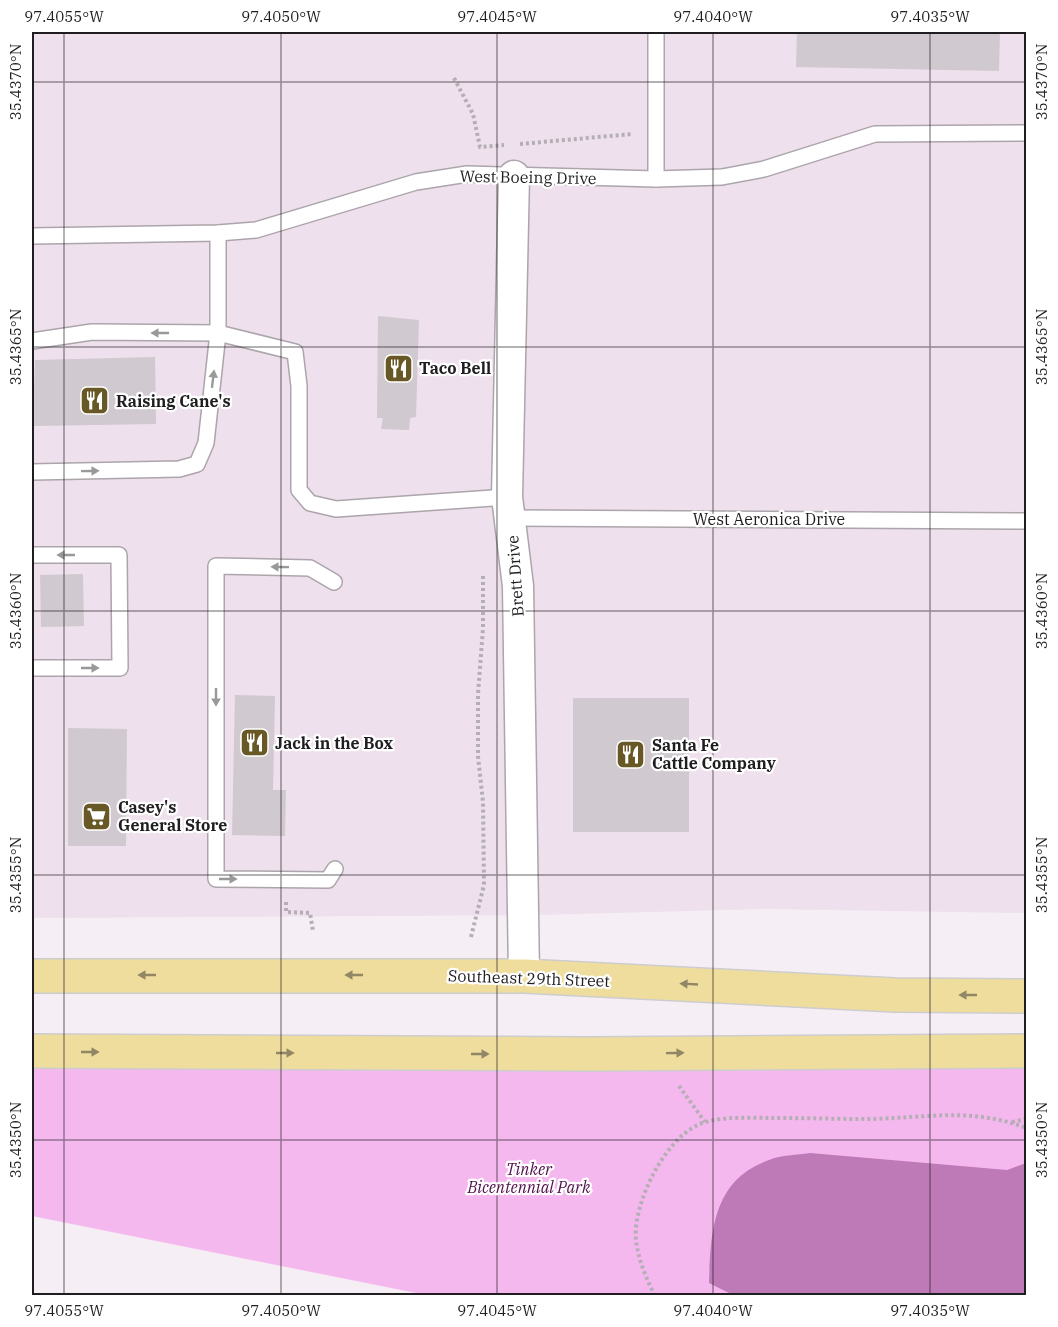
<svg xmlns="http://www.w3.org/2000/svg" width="1058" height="1327" viewBox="0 0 1058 1327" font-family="'IBM Plex Serif',serif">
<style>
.built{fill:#eee0ec}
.green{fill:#f5b8ee}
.water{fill:#be79b7}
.building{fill:#d0c9cf}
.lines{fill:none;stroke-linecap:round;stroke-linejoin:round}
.service-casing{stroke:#aca5ab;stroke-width:18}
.minor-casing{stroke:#aca5ab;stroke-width:33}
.primary-casing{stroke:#cecdce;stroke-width:36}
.path{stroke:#b5afb5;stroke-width:4;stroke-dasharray:3 3;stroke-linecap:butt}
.service{stroke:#fff;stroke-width:15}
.minor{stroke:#fff;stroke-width:30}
.primary{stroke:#efdd9e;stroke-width:33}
.oneway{fill:#9a999a}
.oneway2{fill:#918765}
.ticks{fill:none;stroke:#1f1d1f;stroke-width:1.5;stroke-opacity:0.45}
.labels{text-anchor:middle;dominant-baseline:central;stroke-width:4.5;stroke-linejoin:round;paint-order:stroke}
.street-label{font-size:16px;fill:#1f1d1f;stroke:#fff}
.poi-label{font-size:16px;font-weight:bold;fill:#1f1d1f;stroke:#fff;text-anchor:start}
.park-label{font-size:16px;font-style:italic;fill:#50114c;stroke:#fff}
.neatline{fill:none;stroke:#1f1d1f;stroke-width:2}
.ticks-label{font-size:15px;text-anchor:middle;fill:#1f1d1f}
</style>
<rect width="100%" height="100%" fill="#f6eef5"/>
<path class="built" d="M32,32h994v881l-262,-4 -226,6 -506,3z"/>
<path class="green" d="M32,1060l994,2v233h-600l-394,-79z"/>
<path class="water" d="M810,1153l197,17 19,-7v132l-291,1 -26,-13c2,-51 3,-103 60,-123 12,-5 28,-5 41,-7z"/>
<g class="building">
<path d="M797,32h203l-1,39 -203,-4z"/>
<path d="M378,316l41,4 -3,97 -6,1 -1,12 -28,-1 2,-11h-6z"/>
<path d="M155,357l1,67 -123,2 2,-66z"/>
<path d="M83,574l1,52 -43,1 -1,-52z"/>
<path d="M235,695l40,1 -2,94h13l-1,46 -53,-1z"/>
<rect x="573" y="698" width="116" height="134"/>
<path d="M68,728l59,1 -1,117h-58z"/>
</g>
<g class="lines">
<defs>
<g id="service">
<path d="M656,32v147"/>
<path d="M32,236l186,-3 38,-3 160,-48 51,-8 189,5 66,-2 42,-8 111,-35 151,-1"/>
<path d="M32,341l60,-9 126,1 77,19 4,34v104l11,13 26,6 171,-12"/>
<path d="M32,472l147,-3 18,-5 9,-21 12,-110v-100"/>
<path d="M511,518l515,3"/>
<path d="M32,555h87l1,113h-88"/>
<path d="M334,582l-24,-14 -94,-2v313l112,1 7,-11"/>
</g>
<path id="minor" d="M514,176l-7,321 11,89 6,390"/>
<g id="primary">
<path d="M32,976h492l371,19 131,1"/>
<path d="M32,1051l555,3 439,-3"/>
</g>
</defs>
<use href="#service" class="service-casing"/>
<use href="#minor" class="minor-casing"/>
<use href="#primary" class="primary-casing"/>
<g class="path">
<path d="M454,78l19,36 7,33 24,-2"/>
<path d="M520,144l112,-10"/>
<path d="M286,902v10l24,1 3,18"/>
<path d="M471,937l13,-52 -1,-83 -5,-46v-62l5,-66v-55"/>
<path d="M679,1086l26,36"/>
<path d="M1012,1122l14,-3"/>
<path d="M655,1296c-9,-18 -17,-37 -19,-56 -4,-37 32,-109 70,-118 21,-6 46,-4 68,-4 32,0 64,1 95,1 56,-1 103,-12 157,9"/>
</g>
<use href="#service" class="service"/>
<use href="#minor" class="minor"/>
<use href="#primary" class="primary"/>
</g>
<defs><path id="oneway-solid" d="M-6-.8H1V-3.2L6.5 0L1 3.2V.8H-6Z" transform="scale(1.5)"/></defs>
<g class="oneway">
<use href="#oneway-solid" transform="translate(160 333) rotate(-180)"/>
<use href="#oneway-solid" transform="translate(213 379) rotate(-83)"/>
<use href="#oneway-solid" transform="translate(90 471) rotate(-1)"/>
<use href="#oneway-solid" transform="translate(66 555) rotate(180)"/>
<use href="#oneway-solid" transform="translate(280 567) rotate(-179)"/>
<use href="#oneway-solid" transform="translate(90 668)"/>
<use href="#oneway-solid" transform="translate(216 697) rotate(90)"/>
<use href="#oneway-solid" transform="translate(228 879)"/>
</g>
<g class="oneway2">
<use href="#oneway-solid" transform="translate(147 975) rotate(180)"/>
<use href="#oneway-solid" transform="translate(354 975) rotate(180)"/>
<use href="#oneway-solid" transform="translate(689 984) rotate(-177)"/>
<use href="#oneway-solid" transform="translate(968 995) rotate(-180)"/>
<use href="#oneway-solid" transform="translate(90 1052)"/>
<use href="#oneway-solid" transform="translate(285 1053)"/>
<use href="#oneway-solid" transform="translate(675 1053) rotate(-1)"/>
<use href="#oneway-solid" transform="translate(480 1054)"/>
</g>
<path class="ticks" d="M64,32v1264M281,32v1264M497,32v1264M713,32v1264M930,32v1264M32,82h994M32,347h994M32,611h994M32,875h994M32,1140h994"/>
<defs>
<symbol id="restaurant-square" viewBox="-11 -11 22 22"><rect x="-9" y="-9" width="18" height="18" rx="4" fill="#675825" stroke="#fff"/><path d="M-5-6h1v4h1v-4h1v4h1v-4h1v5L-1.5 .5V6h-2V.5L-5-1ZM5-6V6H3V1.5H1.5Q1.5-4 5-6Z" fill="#fff"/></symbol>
<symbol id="supermarket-square" viewBox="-11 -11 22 22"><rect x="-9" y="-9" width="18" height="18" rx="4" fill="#675825" stroke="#fff"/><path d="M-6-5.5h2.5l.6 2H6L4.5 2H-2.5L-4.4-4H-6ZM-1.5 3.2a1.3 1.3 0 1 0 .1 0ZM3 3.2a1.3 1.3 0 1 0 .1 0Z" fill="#fff"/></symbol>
</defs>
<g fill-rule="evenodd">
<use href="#restaurant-square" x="382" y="352" width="33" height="33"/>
<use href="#restaurant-square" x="78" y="384" width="33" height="33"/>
<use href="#restaurant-square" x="238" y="726" width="33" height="33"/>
<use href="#restaurant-square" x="614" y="738" width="33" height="33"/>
<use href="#supermarket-square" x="80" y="800" width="33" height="33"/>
</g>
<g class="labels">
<g class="street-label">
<text transform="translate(528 177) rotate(1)">West Boeing Drive</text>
<text x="769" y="519">West Aeronica Drive</text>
<text transform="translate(515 576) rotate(-94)">Brett Drive</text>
<text transform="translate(529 978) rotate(2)">Southeast 29th Street</text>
</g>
<g class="poi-label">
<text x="419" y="368">Taco Bell</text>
<text x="116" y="401">Raising Cane's</text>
<text x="275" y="743">Jack in the Box</text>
<text x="652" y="745">Santa Fe<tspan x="652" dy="18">Cattle Company</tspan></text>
<text x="118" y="807">Casey's<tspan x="118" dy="18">General Store</tspan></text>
</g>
<g class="park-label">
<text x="529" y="1169">Tinker<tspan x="529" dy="18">Bicentennial Park</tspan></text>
</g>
</g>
<rect width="1058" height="1327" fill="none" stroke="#ffffff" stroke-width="66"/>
<rect x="33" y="33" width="992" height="1261" class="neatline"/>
<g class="ticks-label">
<text x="64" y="22">97.4055°W</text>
<text x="281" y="22">97.4050°W</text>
<text x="497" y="22">97.4045°W</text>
<text x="713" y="22">97.4040°W</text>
<text x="930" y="22">97.4035°W</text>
<text transform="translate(16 82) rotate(-90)" y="5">35.4370°N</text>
<text transform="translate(1042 82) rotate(-90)" y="5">35.4370°N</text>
<text transform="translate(16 347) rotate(-90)" y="5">35.4365°N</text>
<text transform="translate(1042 347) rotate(-90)" y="5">35.4365°N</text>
<text transform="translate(16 611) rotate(-90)" y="5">35.4360°N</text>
<text transform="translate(1042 611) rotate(-90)" y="5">35.4360°N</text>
<text transform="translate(16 875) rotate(-90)" y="5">35.4355°N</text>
<text transform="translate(1042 875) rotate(-90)" y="5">35.4355°N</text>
<text transform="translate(16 1140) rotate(-90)" y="5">35.4350°N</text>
<text transform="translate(1042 1140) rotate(-90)" y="5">35.4350°N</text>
<text x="64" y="1316">97.4055°W</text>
<text x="281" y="1316">97.4050°W</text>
<text x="497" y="1316">97.4045°W</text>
<text x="713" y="1316">97.4040°W</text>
<text x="930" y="1316">97.4035°W</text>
</g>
</svg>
